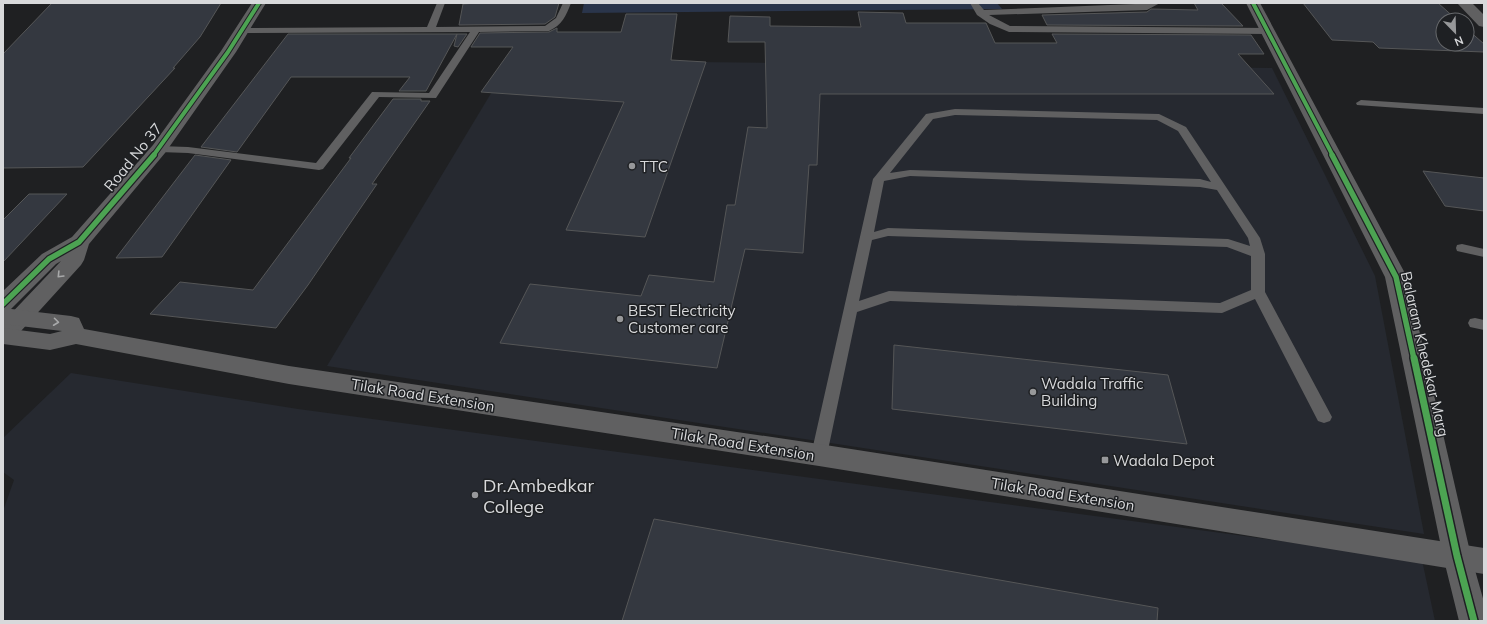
<svg xmlns="http://www.w3.org/2000/svg" width="1487" height="624" viewBox="0 0 1487 624" font-family="Mulish,sans-serif">
<style>
.built{fill:#262930}
.green{fill:#2a354b}
.building{fill:#343840;stroke:#555657}
.lines{fill:none;stroke-linecap:round;stroke-linejoin:round}
.lane{fill:#606061;fill-rule:evenodd}
.street{fill:#606061;fill-rule:evenodd}
.secondary{fill:#606061;fill-rule:evenodd}
.cycleway-far2-casing{stroke:#1e2023;stroke-width:6}
.cycleway-far1-casing{stroke:#1e2023;stroke-width:8}
.cycleway-casing{stroke:#1e2023;stroke-width:10}
.cycleway-far2{stroke:#4ca352;stroke-width:4}
.cycleway-far1{stroke:#4ca352;stroke-width:5.5}
.cycleway{stroke:#4ca352;stroke-width:7}
.oneway{stroke:#a8a9aa}
.poi-dot{fill:#97989a;stroke:#1e2023;stroke-width:1.5}
.labels{text-anchor:middle;dominant-baseline:central;stroke-width:3;stroke-linejoin:round;paint-order:stroke}
.street-label{font-size:15px;fill:#d8d9db;stroke:#1e2023}
.poi-label{font-size:15px;fill:#d8d9db;stroke:#1e2023;text-anchor:start}
.near-poi-label{font-size:18px;fill:#d8d9db;stroke:#1e2023;text-anchor:start}
</style>
<rect width="100%" height="100%" fill="#1f2022"/>
<g class="built">
<path d="M511,60l761,8 103,208 49,258 -1097,-168z"/>
<path d="M71,373l227,36 1124,151 13,61h-1432v-110l11,-31 -11,-8v-34z"/>
</g>
<path class="green" d="M584,3h413l5,6 -420,4z"/>
<g class="building">
<path d="M52,3h169l-21,34 -27,31h2l-92,99 -80,1v-114z"/>
<path d="M477,3h82l-4,14 -10,7 -86,1 4,-21z"/>
<path d="M1194,3h27l22,23 -196,-1 -5,-10 105,-3 4,-3 47,1z"/>
<path d="M1303,3h135l19,17h-14v24h24v-15l17,15v8l-105,-4 -6,-6 -41,-2z"/>
<path d="M858,12l45,1 3,10h80l9,20h62l-5,-9 199,1 13,19h-26l36,40h-454l-3,71h-8l-6,88 -58,-4 -28,119 -217,-25 30,-59 111,12 8,-21 65,7 13,-77h8l13,-78 19,1 -2,-86h-37l2,-26 40,1v9l91,1z"/>
<path d="M626,14h51l-6,46 35,2 -61,175 -79,-7 58,-128 -143,-10 32,-45h-42l9,-14 69,-1 8,-4v4h64z"/>
<path d="M288,34h169l-31,57h-27l11,-14h-119l-54,75 -36,-5z"/>
<path d="M457,34h10l-9,13 -4,-1z"/>
<path d="M393,99h28v2h9l-58,83h5l-69,101 -32,43 -126,-14 30,-32 73,8 98,-132h-2z"/>
<path d="M195,155l36,5 -69,97 -46,1z"/>
<path d="M1423,171l61,7v33l-39,-5z"/>
<path d="M29,194h38l-64,68v-42z"/>
<path d="M894,345l274,30 19,69 -295,-35z"/>
<path d="M654,519l504,89 -1,13h-535z"/>
</g>
<g class="lines">
<g class="lane">
<path d="M437,3h8l-9,24 109,-1 11,-8 7,-15h8c-5,13 -9,22 -22,28l-70,1 -43,66 -57,-1 -56,72 -4,1 -131,-17 -29,-1 -6,-3 6,-3 29,1 128,16 56,-71 57,1 41,-61 -227,1 -3,-1 -2,-2 2,-2 187,-1z"/>
<path d="M970,3h8l6,7 176,-7 -13,7 -158,5 21,11 258,2 5,3 -5,3 -259,-2 -19,-8 -13,-9z"/>
<path d="M1361,100l123,8v6l-127,-9 -1,-2z"/>
<path d="M955,109l204,5 27,13 74,111 5,16v38l67,125 -2,4 -6,2 -6,-2 -63,-122 -33,14 -332,-12 -33,11 -30,143 -2,5 -6,2 -6,-2 -2,-5 62,-276 53,-65zM955,115l202,5 21,11 33,51 -11,-3 -290,-9 -20,3 43,-54zM910,176l290,11 17,3 31,48 2,8 -22,-7 -340,-11 -14,4 10,-51zM888,236l339,11 24,9v34l-31,13 -331,-12 -30,10 13,-61z"/>
<path d="M1462,244l22,5v8l-27,-6 -1,-3 1,-3z"/>
<path d="M1475,318l9,2v10l-14,-3 -2,-4 2,-4z"/>
</g>
<g class="street">
<path d="M252,3h14l-30,49 -71,101 -76,91 -5,16 -3,5 -70,77 -8,2v-22l58,-61 -5,3 -45,45 -8,3v-21l39,-37 30,-17 81,-92 68,-94z"/>
<path d="M1246,3h14l147,274 64,279 13,46v19h-25l-16,-65 -58,-279z"/>
</g>
<g class="secondary">
<path d="M1457,3h15l12,12v12l-5,-1z"/>
<path d="M3,308l68,8 8,2 5,11 205,37 530,78 665,104v26l-665,-108 -530,-82 -213,-40 -26,6 -47,-6v-16l47,6 12,-3 -59,-7z"/>
</g>
<defs>
<g id="cycleway-far2">
<path d="M1253,3l80,153"/>
<path d="M153,156l75,-104 31,-49"/>
</g>
<g id="cycleway-far1">
<path d="M1332,155l64,122 18,82"/>
<path d="M3,304l46,-45 30,-17 75,-87"/>
</g>
<path id="cycleway" d="M1414,358l43,198 17,65"/>
</defs>
<use href="#cycleway-far2" class="cycleway-far2-casing"/>
<use href="#cycleway-far1" class="cycleway-far1-casing"/>
<use href="#cycleway" class="cycleway-casing"/>
<use href="#cycleway-far2" class="cycleway-far2"/>
<use href="#cycleway-far1" class="cycleway-far1"/>
<use href="#cycleway" class="cycleway"/>
</g>
<defs><path id="oneway-chevron" d="M-2-3.5L2.5 0L-2 3.5" fill="none" stroke-width="1.6" stroke-linecap="round" stroke-linejoin="round"/></defs>
<g class="oneway">
<use href="#oneway-chevron" transform="translate(60 275) rotate(134)"/>
<use href="#oneway-chevron" transform="translate(56 322) rotate(7)"/>
</g>
<g class="poi-dot">
<circle cx="632" cy="166" r="4"/>
<circle cx="620" cy="319" r="4"/>
<circle cx="1033" cy="392" r="4"/>
<rect x="1101" y="456" width="8" height="8" rx="2"/>
<circle cx="475" cy="495" r="4"/>
</g>
<g class="labels">
<g class="street-label">
<text transform="translate(133 157) rotate(-51)">Road No 37</text>
<text transform="translate(1425 354) rotate(77)">Balaram Khedekar Marg</text>
<text transform="translate(423 395) rotate(9)">Tilak Road Extension</text>
<text transform="translate(743 444) rotate(9)">Tilak Road Extension</text>
<text transform="translate(1063 494) rotate(9)">Tilak Road Extension</text>
</g>
<g class="poi-label">
<text x="640" y="166">TTC</text>
<text x="628" y="310">BEST Electricity<tspan x="628" dy="17">Customer care</tspan></text>
<text x="1041" y="383">Wadala Traffic<tspan x="1041" dy="17">Building</tspan></text>
<text x="1113" y="460">Wadala Depot</text>
</g>
<g class="near-poi-label">
<text x="483" y="485">Dr.Ambedkar<tspan x="483" dy="21">College</tspan></text>
</g>
</g>
<rect width="1487" height="624" fill="none" stroke="#d8d9db" stroke-width="8"/>
<g transform="translate(1455 32) rotate(157)"><circle r="19" fill="#1e2023" stroke="#686a6d"/>
<path d="M0-3L7 15L0 10L-7 15Z" fill="#97989a"/>
<text y="-6" font-size="11" font-weight="bold" text-anchor="middle" fill="#d8d9db">N</text>
</g>
</svg>
